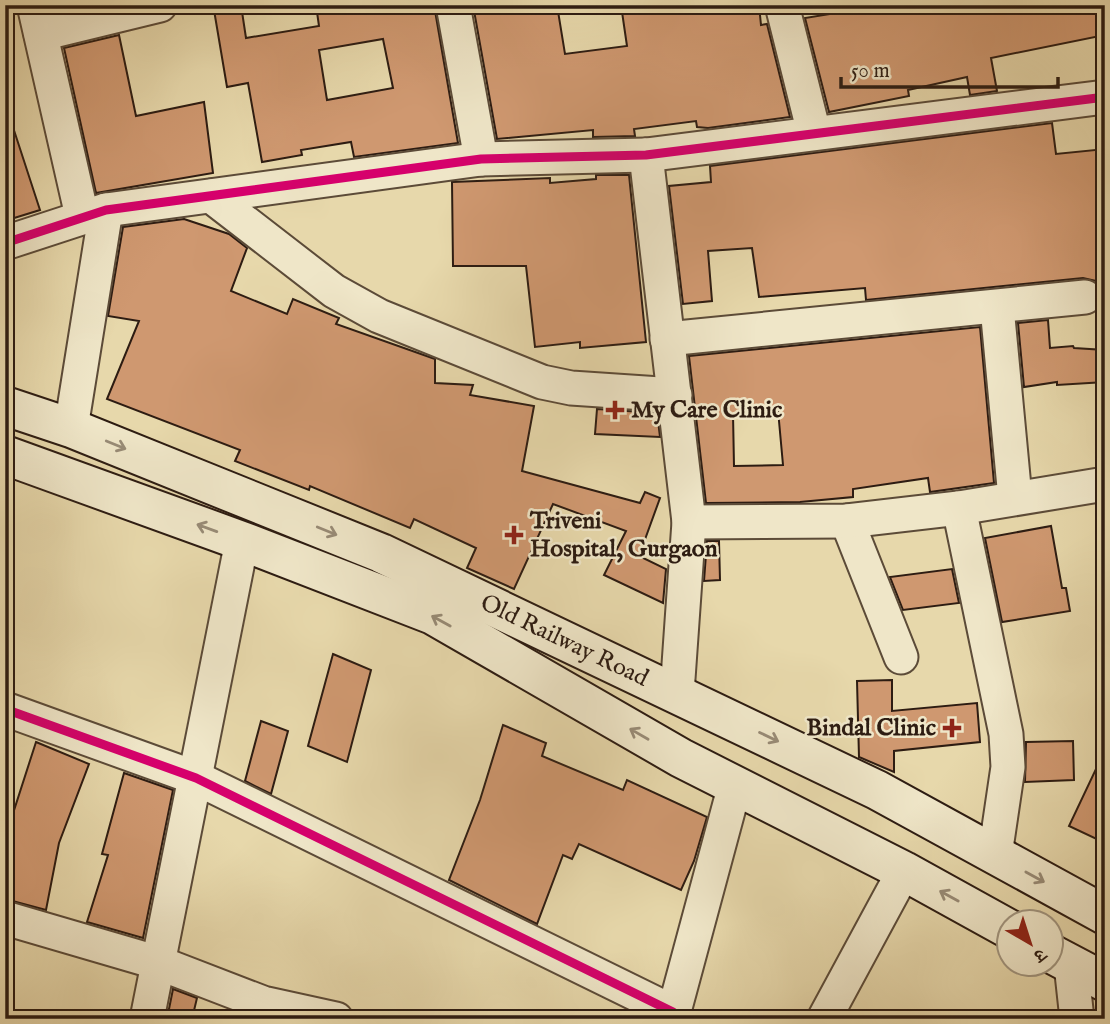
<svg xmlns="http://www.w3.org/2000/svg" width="1110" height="1024" viewBox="0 0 1110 1024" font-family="'IM FELL English','Noto Serif Devanagari',serif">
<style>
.building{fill:#cf9870;stroke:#2d1c12;stroke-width:2;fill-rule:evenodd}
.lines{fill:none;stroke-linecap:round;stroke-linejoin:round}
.street-casing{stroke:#5c4b38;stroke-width:37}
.secondary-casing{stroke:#2d1c12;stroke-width:42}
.street{stroke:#efe6c8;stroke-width:33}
.secondary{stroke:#efe6c8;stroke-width:38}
.cycleway-casing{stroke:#efe6c8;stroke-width:13}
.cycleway{stroke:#d6006c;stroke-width:9}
.oneway{stroke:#988b76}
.poi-dot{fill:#8f2418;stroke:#efe6c8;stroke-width:2.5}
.labels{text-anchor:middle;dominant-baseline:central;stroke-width:5;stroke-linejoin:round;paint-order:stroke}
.poi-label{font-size:24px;font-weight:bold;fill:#2d1c12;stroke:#efe6c8;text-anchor:start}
.street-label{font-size:24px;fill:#2d1c12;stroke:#efe6c8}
</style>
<rect width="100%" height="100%" fill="#e7d8ab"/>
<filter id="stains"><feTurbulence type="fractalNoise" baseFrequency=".00286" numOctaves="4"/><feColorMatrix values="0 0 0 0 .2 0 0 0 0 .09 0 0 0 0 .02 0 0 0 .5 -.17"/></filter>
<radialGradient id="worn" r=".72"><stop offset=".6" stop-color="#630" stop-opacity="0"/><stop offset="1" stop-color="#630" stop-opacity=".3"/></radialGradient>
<g class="building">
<path d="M241,5l5,33 73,-12 -3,-21h118l24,138 -104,14 -3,-15 -50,8 1,5 -40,7 -14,-79 -21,4 -13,-77zM383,39l10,49 -66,12 -8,-50z"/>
<path d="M473,5h84l8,49 62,-8 -6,-41h138l2,20 6,-1 23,93 -82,11 -11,-1 -1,-6 -62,8 1,7 -42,1v-7l-96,9z"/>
<path d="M855,5h250v30l-114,23 6,33 -27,4 -3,-18 -59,13 1,6 -80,16 -24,-94 50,-8z"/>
<path d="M119,35l17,81 68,-14 9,71 -117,20 -32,-145z"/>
<path d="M10,118l30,92 -29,9 -6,-18v-82z"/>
<path d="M1052,123l4,31 49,-5v134l-22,-5 -217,22 -1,-12 -106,9 -7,-49 -44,3 4,50 -29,3 -14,-118 42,-4 -1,-16z"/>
<path d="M596,175h33l17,167 -66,6v-6l-45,5 -9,-81h-73l-1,-84 98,-4v5l46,-4z"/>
<path d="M184,219l45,15 18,14 -16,43 56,23 6,-15 46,19 -3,6 99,35v24l38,2 -3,10 64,11 -12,65 118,32 5,-11 15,6 -21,58 27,13 -3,34 -59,-28 22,-44 -73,-27 -39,85 -47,-21 9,-20 -62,-29 -4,9 -100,-42 -1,4 -74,-29 5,-11 -133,-51 32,-78 -31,-5 15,-89z"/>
<path d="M1048,320l2,28 23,-2 1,2 31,2v32l-48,3v-3l-33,5 -6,-64z"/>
<path d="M980,327l14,156 -64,9 -2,-14 -75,11v8l-53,5 -94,1 -17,-147zM778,410l5,55 -49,1 -1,-52z"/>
<path d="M597,409l60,4 3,24 -65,-3z"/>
<path d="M1051,526l11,62h4l4,23 -68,11 -17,-84z"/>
<path d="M707,541h12l1,39 -16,1z"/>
<path d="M952,569l7,34 -56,7 -13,-33z"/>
<path d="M333,654l38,16 -24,92 -39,-16z"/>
<path d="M892,680v31l85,-8 3,39 -86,9v21l-35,-15 -2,-76z"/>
<path d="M261,721l27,10 -17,63 -26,-13z"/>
<path d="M503,725l43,18 -4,13 81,34 4,-10 80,37 -13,44 -13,29 -102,-46 -7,15 -9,-4 -26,69 -88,-44 31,-80z"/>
<path d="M1073,741l1,39 -49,2 1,-40z"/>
<path d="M36,742l53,22 -30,79 -13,67 -41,-11 3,-70z"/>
<path d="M1105,750v93l-36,-17z"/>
<path d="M124,773l49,17 -30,148 -56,-16 21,-67 -6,-1z"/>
<path d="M173,989l24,9 -5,21h-25z"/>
</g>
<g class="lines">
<defs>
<g id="street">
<path d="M34,5l48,211"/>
<path d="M453,5l28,154"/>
<path d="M782,5l32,128"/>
<path d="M41,34l119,-29"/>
<path d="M646,155l43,367 -12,171"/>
<path d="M211,196l123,95 45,25 163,66 29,6 104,7"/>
<path d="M5,243l101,-33 375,-51 165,-4 459,-58"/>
<path d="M997,307l18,191"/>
<path d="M667,339l418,-42"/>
<path d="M71,428l35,-218"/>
<path d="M959,508l47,226 2,33 -13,88"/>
<path d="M847,521l54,136"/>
<path d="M689,522l158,-1 112,-13 146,-24"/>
<path d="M5,709l191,69 477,234"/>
<path d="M5,918l154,45 104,40 73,16"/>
<path d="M1071,964l6,55"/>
<path d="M147,1019l95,-478"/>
<path d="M672,1019l63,-234"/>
<path d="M824,1019l80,-148"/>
</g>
<g id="secondary">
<path id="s1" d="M5,406l66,22 310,125 496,237 228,125"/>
<path d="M5,455l237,86 191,74 248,143 223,113 105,58"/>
<path d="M1050,953l55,29"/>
</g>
</defs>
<use href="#street" class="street-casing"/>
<use href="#secondary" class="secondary-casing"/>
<use href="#street" class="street"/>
<use href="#secondary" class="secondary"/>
<defs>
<g id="cycleway">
<path d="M5,243l101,-33 375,-51 165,-4 459,-58"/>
<path d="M5,709l191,69 477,234"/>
</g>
</defs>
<use href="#cycleway" class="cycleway-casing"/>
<use href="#cycleway" class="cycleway"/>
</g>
<defs><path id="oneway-shaft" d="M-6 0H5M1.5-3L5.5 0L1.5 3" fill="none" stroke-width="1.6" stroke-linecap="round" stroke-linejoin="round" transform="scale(1.75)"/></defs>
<g class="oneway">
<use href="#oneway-shaft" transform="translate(116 445) rotate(22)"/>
<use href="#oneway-shaft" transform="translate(207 528) rotate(-160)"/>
<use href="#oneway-shaft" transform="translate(327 531) rotate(22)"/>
<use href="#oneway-shaft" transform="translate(441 621) rotate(-151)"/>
<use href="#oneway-shaft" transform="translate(639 734) rotate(-150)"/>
<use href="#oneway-shaft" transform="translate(769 737) rotate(26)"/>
<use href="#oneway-shaft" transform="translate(1035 877) rotate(29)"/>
<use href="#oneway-shaft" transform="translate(949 896) rotate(-151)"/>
</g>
<g class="poi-dot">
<path d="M611.5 399.5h7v7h7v7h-7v7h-7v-7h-7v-7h7z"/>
<path d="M510.5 524.5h7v7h7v7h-7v7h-7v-7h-7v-7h7z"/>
<path d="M948.5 717.5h7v7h7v7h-7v7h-7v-7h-7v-7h7z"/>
</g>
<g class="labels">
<g class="poi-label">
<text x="631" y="410">My Care Clinic</text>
<text x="530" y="521">Triveni<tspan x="530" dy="28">Hospital, Gurgaon</tspan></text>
<text x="936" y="728" text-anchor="end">Bindal Clinic</text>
</g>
<g class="street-label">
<text stroke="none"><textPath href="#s1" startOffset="607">Old Railway Road</textPath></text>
</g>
</g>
<rect width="1110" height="1024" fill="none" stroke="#e7d8ab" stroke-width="28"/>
<rect x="7" y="7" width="1096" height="1010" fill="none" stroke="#2d1c12" stroke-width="3.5"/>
<rect x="14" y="14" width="1082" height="996" fill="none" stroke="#2d1c12" stroke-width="2"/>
<g transform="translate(1030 943) rotate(141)"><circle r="33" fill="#efe6c8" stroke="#a1957f" stroke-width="2"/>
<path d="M0-5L12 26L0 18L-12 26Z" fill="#8f2418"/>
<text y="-10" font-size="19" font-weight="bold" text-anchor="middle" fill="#2d1c12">उ</text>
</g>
<path d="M841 77v10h217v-10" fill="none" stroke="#2d1c12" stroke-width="3.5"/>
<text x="851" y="77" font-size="21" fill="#2d1c12" stroke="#efe6c8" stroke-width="5" paint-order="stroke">50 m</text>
<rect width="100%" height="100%" filter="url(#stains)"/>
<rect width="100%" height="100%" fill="url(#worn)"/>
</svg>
